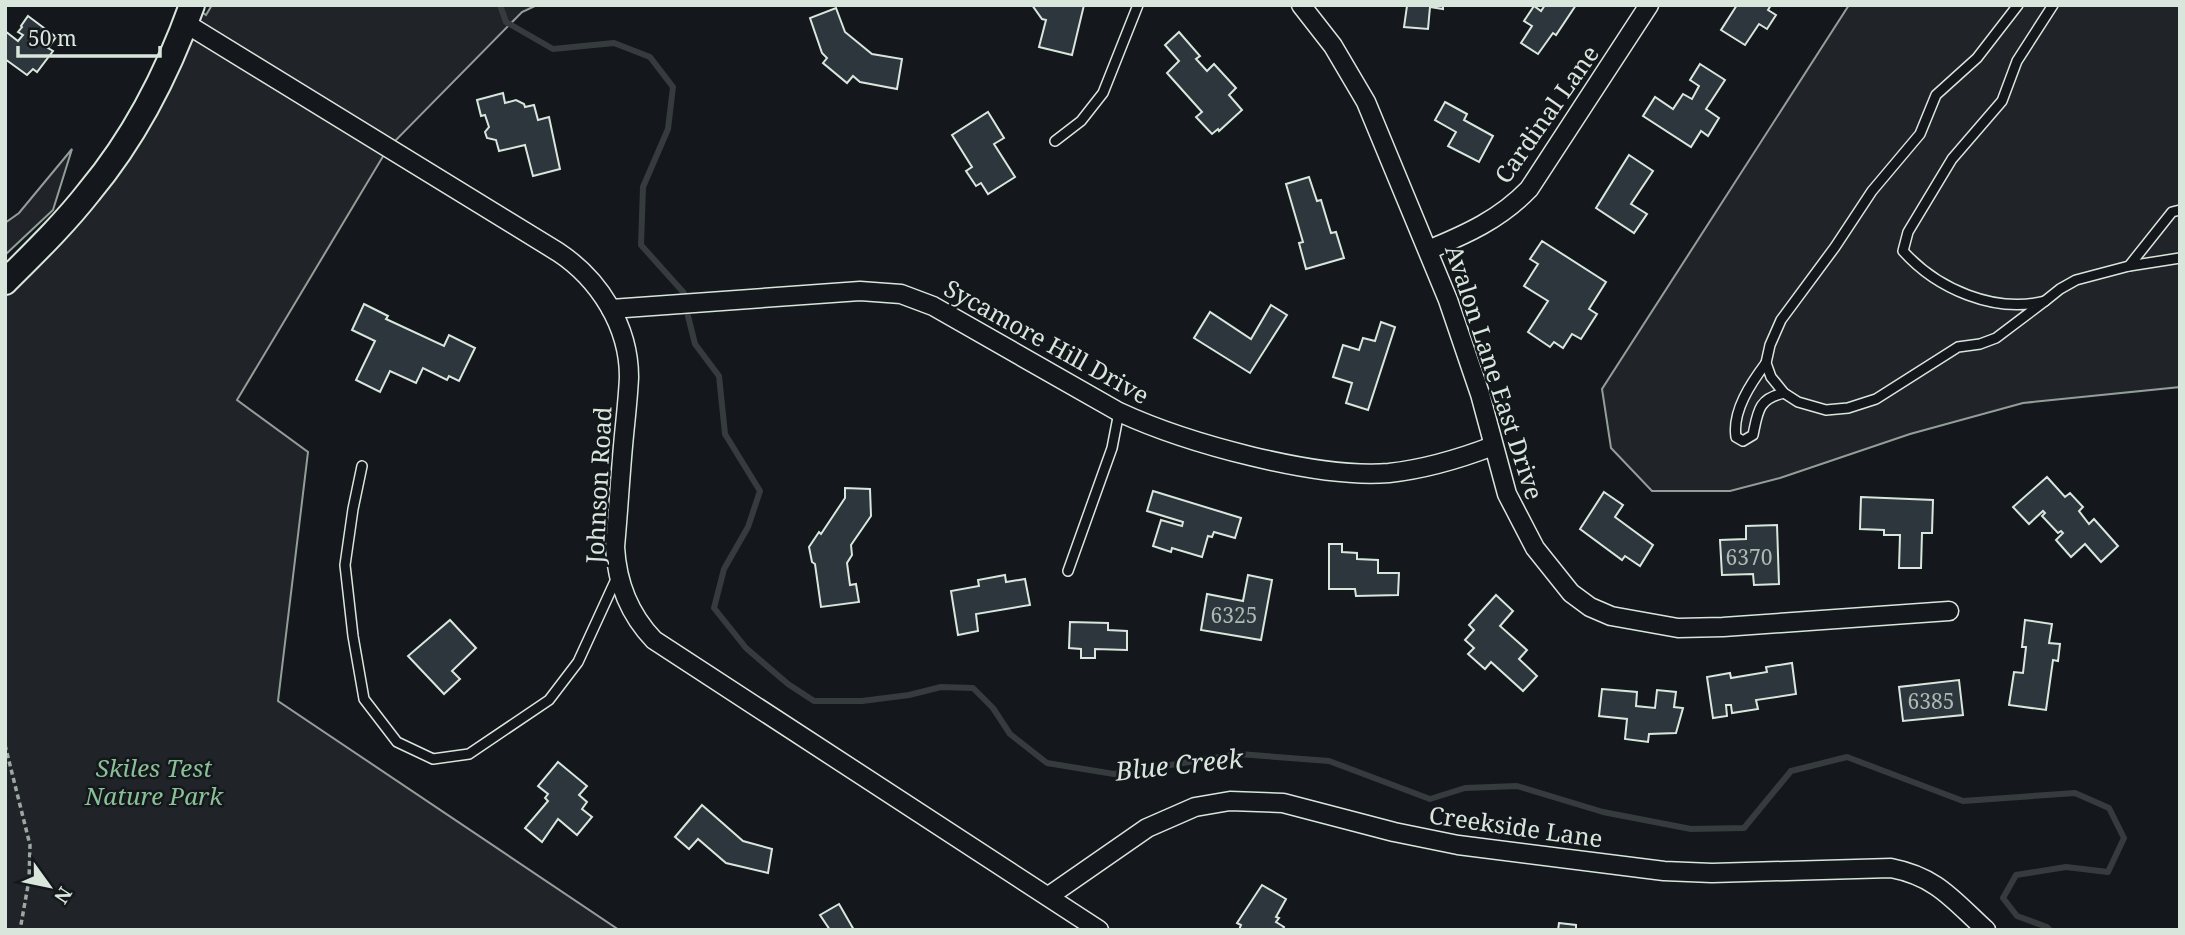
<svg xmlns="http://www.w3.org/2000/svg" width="2185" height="935" viewBox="0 0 2185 935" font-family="'Noto Serif',serif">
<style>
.green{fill:#202428;stroke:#939e99;stroke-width:2}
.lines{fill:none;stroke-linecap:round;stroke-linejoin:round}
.stream{stroke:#363b3e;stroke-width:6}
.building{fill:#2c363c;stroke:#d8e6dc;stroke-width:2}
.service-casing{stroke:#d8e6dc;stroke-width:12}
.minor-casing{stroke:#d8e6dc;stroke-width:21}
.secondary-casing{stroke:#d8e6dc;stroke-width:28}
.path{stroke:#9da8a2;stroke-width:3.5;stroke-dasharray:5 3.5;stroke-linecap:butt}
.service{stroke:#14181c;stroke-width:9}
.minor{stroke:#14181c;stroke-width:18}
.secondary{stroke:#14181c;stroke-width:24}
.labels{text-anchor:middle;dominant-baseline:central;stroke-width:5;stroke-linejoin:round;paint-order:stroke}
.number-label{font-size:21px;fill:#adbab4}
.street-label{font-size:24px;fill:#d8e6dc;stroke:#14181c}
.park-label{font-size:24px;font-style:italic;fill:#8ac095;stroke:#14181c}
.water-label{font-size:26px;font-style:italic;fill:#d8e6dc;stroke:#14181c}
</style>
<rect width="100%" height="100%" fill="#14181c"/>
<g class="green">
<path d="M192,5l14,10 6,-10h325l-15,7 -134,136 -151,252 71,52 -30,249 341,229h-614v-652l116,-129z"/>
<path d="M1849,5h331v382l-157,16 -113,31 -130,44 -50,13h-78l-41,-43 -9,-59z"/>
<path d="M72,149l-19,61 -48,45v-32l14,-10z"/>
</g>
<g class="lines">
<g class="stream">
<path d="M500,5l6,17 47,27 61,-6 36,14 23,30 -5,42 -25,58 -2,58 43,48"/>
<path d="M688,316l7,28 24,32 6,58 35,57 -12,36 -24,42 -10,39 32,40 42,36 26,17h48l47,-6 32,-8 32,1 20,20 17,26 37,29 67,11 125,-20 90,7 101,38 35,-11 52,-2 86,26 88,17 53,-1 47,-57 56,-14 116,44 112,-8 34,15 15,30 -16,34 -42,-5 -50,8 -13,23 14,18 30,11 3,3"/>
</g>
</g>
<g class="building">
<path d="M1032,5h52l-12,50 -33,-8 7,-27 -4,-1z"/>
<path d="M1403,5h40v4l-13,-2 -2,22 -24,-2 3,-21z"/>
<path d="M1545,5h31l-20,30 -3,-2 -15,21 -17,-11 11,-17 -8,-5 10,-15 7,5z"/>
<path d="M1737,5h34l-3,5 8,5 -9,14 -8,-5 -14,21 -24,-15z"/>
<path d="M836,8l9,24 27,22 30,5 -5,30 -37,-7 -7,-6 -6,7 -24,-20 4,-5 -5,-5 -12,-35z"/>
<path d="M28,16l28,21 -8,11 5,3 -16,21 -4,-3 -6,6 -22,-16v-28l13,10 5,-6 -5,-3 4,-5 -1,-1z"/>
<path d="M1179,32l21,24 -4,3 11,12 7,-7 22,24 -7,7 13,15 -23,21 -1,-2 -6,5 -16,-17 6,-5 -35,-39 12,-12 -14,-16z"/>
<path d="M1700,64l25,16 -19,29 13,9 -11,18 -7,-5 -10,16 -48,-31 12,-19 18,12 10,-15 9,5 7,-13 -9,-6z"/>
<path d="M503,93l2,10 11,-3 8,4 1,3 9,-2 4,15 11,-3 11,52 -27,7 -8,-31 -26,6 -3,-11 -9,-2 -2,-6 4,-5 -4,-12 -4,1 -4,-16z"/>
<path d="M1445,102l22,12 -3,6 29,16 -14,26 -31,-16 8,-14 -21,-12z"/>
<path d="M988,112l16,26 -10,6 21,33 -27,17 -7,-11 -5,3 -10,-15 6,-4 -20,-32z"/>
<path d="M1629,155l24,16 -22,33 16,10 -13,19 -38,-25z"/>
<path d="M1309,177l8,24 4,-1 10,33 5,-1 8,26 -38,11 -7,-26 4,-1 -17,-58z"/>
<path d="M1542,241l64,41 -17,27 8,5 -16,25 -9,-5 -9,14 -9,-6 -4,5 -22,-15 20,-31 -24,-15 14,-22 -8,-5z"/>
<path d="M364,304l24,12 -2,3 58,27 5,-11 26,13 -16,33 -10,-5 -2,4 -24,-12 -7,15 -26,-12 -10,21 -24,-12 19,-39 -23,-11z"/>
<path d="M1271,305l16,10 -37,58 -56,-35 16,-26 41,27z"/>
<path d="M1381,322l14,5 -27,83 -22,-7 6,-20 -19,-6 10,-32 16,5 4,-12 12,3z"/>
<path d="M2047,477l18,20 5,-4 13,14 -4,4 10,13 5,-5 24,27 -17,16 -16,-18 -14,13 -15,-17 7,-7 -2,-2 -3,2 -16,-17 3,-3 -2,-2 -14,13 -16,-17z"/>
<path d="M845,488l25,1 1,27 -20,29 1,10 -5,8 3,22 6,-1 3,18 -38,5 -6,-43 -3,-2 -3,-15 10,-15 2,2 24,-36z"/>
<path d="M1153,491l88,27 -6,20 -21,-6 -2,5 -4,-1 -6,21 -30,-9 -1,4 -18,-6 8,-26 21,6 1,-4 -36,-11z"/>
<path d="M1604,492l19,13 -8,12 38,28 -13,21 -15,-10 -3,4 -42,-31z"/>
<path d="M1861,497l72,3 -1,33h-10l-1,35h-22l1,-33h-16v-5l-24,-1z"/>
<path d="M1777,525l2,59 -25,1 -1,-11 -31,1 -2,-35 26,-1v-13z"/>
<path d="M1329,544h13v8l15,1v6l21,1v13h21l-1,22 -42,1 -1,-7h-26z"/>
<path d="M1005,575l1,7 19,-3 5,26 -54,9 2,17 -20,4 -7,-44 28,-5 -1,-6z"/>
<path d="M1248,575l24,5 -11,60 -60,-10 6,-36 36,7z"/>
<path d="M1496,595l17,16 -13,15 27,24 -8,9 18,17 -14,15 -32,-29 -6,7 -17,-15 6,-6 -9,-8 9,-10 -5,-5z"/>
<path d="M450,620l26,28 -24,23 8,8 -16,15 -36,-38z"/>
<path d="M2025,620l27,4 -3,19 11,1 -2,17 -5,-1 -7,50 -37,-5 5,-33 9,1 3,-26h-4z"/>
<path d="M1070,622l38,1v7l19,1v19l-32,-1v9h-14v-9l-12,-1z"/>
<path d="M1792,663l4,31 -40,6 2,9 -26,4 -1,-8h-5l1,11 -14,2 -6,-41 23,-4 1,5 36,-6 -1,-5z"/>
<path d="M1959,680l4,35 -60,6 -4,-34z"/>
<path d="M1602,689l35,3 -1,14 19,2 2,-18 19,2 -2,15 9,1 -7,25 -27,1 -1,8 -23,-3 2,-20 -28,-3z"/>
<path d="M558,762l29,24 -8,9 8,7 -5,7 10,8 -15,18 -19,-16 -16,23 -17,-14 23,-27 -3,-3 3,-4 -10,-8z"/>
<path d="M702,805l41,36 29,8 -4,24 -42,-10 -28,-24 -9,10 -14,-12z"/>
<path d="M1262,885l24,14 -10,18 3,1 -3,4 8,5 -2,3h-43l2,-5 -4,-2z"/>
<path d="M839,904l15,26h-24l-10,-15z"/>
<path d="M1559,923l17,2v4l2,1h-20z"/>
</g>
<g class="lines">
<defs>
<g id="service">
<path d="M2018,5l-41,53 -41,37 -16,39 -48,57 -37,56 -54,73 -11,25 -4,18 5,14 13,16 14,9 28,8 22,-2 28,-9 82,-52 22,-3 16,-6 49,-37c-50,13 -108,-12 -142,-50l5,-19 44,-73 50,-58 15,-40 36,-56"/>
<path d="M1055,141l26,-20 22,-28 35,-88"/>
<path d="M2129,266l51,-8"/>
<path d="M2045,301l15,-12 16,-9 53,-14 43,-54 8,-2"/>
<path d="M1766,363c-15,20 -34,48 -30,74l7,4 10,-6c5,-24 5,-36 31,-42"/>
<path d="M362,466l-9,43 -8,56 8,71 11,63 33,43 36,17 36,-5 80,-54 29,-38 39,-85"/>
<path d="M1068,571l44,-123 7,-36"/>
</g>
<g id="minor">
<path d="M1301,5l32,41 33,56 82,198 32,94 27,100 28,54 36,45 19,14 21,9 67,12 45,-1 226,-16"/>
<path d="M185,23l373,229c41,27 71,74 71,125 -1,23 -4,46 -6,69 -3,34 -5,68 -8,101 2,37 14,67 39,93l445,290"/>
<path d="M1428,250c39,-16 72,-31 101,-61l120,-184"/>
<path d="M611,309l249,-18 41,3 32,12 186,106c67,31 197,67 270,61 37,-4 70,-14 104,-27"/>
<path d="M1049,896l98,-68 48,-21 35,-6 53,2 111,29 64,13 206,26 48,2 179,-5c46,9 62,32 95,62"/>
</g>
<path id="secondary" d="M5,282c29,-29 59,-58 84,-90 46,-55 79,-120 103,-187"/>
</defs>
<use href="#service" class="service-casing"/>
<use href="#minor" class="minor-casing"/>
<use href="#secondary" class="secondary-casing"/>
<path class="path" d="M5,745l25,100 -1,35 -9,50"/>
<use href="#service" class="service"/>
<use href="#minor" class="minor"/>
<use href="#secondary" class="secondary"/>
</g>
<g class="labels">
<g class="number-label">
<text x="1749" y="557">6370</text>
<text x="1234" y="615">6325</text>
<text x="1931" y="701">6385</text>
</g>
<g class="street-label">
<text transform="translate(1546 114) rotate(-55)">Cardinal Lane</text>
<text transform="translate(1047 341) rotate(29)">Sycamore Hill Drive</text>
<text transform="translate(1495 372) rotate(72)">Avalon Lane East Drive</text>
<text transform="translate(598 485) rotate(-87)">Johnson Road</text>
<text transform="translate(1516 826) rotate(8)">Creekside Lane</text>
</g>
<g class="park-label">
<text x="154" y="767">Skiles Test<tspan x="154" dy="28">Nature Park</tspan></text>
</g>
<g class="water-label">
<text transform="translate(1179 764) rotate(-6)">Blue Creek</text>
</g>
</g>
<rect width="2185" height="935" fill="none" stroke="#d8e6dc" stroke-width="14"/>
<g transform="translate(49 886) rotate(123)" stroke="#14181c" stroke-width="5" paint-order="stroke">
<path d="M0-5L12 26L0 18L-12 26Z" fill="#d8e6dc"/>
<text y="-10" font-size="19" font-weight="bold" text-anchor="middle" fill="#d8e6dc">N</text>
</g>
<path d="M18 46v10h142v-10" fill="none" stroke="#d8e6dc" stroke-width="3.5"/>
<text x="28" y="46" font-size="21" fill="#d8e6dc" stroke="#14181c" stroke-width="5" paint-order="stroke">50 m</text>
</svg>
